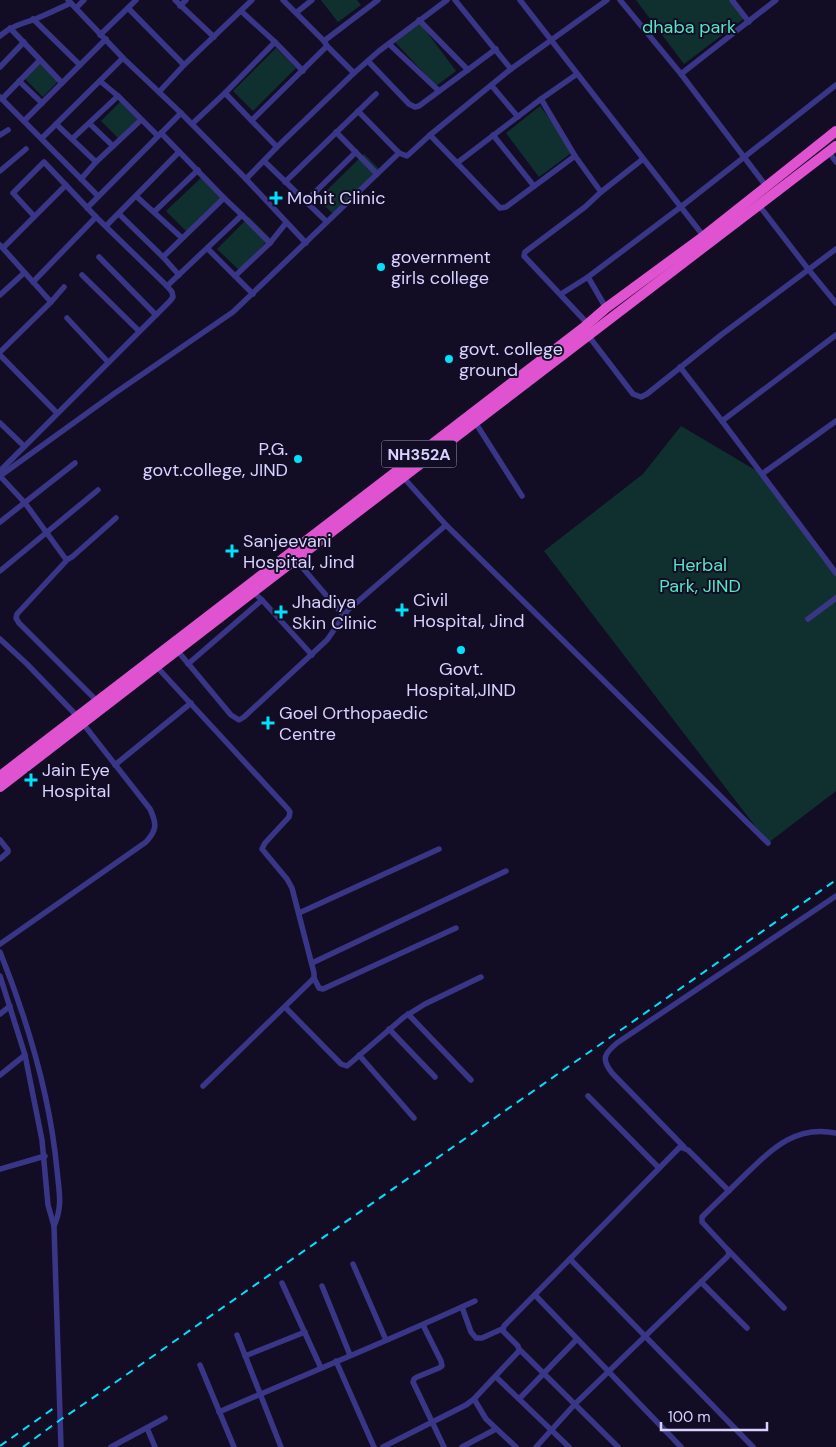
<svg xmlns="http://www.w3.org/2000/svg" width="836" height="1447" viewBox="0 0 836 1447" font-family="'DM Sans',sans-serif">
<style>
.green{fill:#10302f}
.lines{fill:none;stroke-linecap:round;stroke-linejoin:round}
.minor{stroke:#3a3687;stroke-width:5.5}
.trunk{stroke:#e053d0;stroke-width:10}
.rail{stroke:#00e1fd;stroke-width:2;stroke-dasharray:8 6;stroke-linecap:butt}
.poi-dot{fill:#00e1fd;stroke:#120d25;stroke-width:2}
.labels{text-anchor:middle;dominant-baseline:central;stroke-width:4;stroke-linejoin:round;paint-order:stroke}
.shield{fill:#120d25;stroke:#9c97be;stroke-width:1}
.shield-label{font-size:16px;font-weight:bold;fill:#d7d2ff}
.park-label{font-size:18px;fill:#57e6c3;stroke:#120d25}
.poi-label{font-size:18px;fill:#d7d2ff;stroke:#120d25;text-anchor:start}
</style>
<rect width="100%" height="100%" fill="#120d25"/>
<g class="green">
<path d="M321,0h36l4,5 -23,17z"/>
<path d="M636,0h98l12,17 -62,47z"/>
<path d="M420,23l36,48 -20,15 -41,-44z"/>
<path d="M276,48l20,20 -43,43 -20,-20z"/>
<path d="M42,61l18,18 -17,18 -19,-19z"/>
<path d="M121,101l18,18 -20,20 -18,-18z"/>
<path d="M540,106l34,45 -35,26 -33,-44z"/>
<path d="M364,154l15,15 -46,45 -15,-15z"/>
<path d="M204,175l20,21 -37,36 -21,-21z"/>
<path d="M249,217l21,21 -31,32 -22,-21z"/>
<path d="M681,426l81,48 74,99v218l-68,52 -224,-292 99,-77z"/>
</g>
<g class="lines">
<g class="minor">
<path d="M68,0l55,58 58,55 65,66 60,64"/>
<path d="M175,0l39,37"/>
<path d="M283,0l41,41 3,5 27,27"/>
<path d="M455,0l56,69"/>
<path d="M520,0l185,238"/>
<path d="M620,0l61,74 85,112"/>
<path d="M732,0l17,22"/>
<path d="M180,6l6,-6"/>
<path d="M76,8l8,-8"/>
<path d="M128,8l56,57"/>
<path d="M241,11l34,31 28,29"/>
<path d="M297,12l15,-12"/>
<path d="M33,19l47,46"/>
<path d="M419,20l49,50"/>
<path d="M10,28l52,55"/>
<path d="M100,35l36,-35"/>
<path d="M0,36c10,-9 20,-12 33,-16 13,-5 25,-11 38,-17"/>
<path d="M324,41l54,-41"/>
<path d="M389,44l50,47"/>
<path d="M368,61l41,43 6,3 4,-1 77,-57"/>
<path d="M0,67l24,-25"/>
<path d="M681,74l95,-74"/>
<path d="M19,81l23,22"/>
<path d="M100,81l18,15 40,40"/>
<path d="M492,86l26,31"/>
<path d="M159,92l25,-27 68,-65"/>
<path d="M225,93l52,54"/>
<path d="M0,97l98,99"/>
<path d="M2,99l38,-39"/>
<path d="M541,99l34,57 26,36"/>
<path d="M358,111l41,42 8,3 23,-21 81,-66 96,-69"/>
<path d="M252,120l75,-74"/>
<path d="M24,121l82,-82"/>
<path d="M56,124l40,38"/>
<path d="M90,124l23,22"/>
<path d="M192,124l33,-31 50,-51"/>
<path d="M336,132l41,42"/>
<path d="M161,133l63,65 18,17 28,28"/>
<path d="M0,135l8,-5"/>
<path d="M430,135l27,28 43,45 6,-1 69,-51"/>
<path d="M493,135l41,51"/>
<path d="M42,138l81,-80"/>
<path d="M72,139l46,-43"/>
<path d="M828,151l8,11"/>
<path d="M264,161l62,60"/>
<path d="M457,163l84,-64 36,-25"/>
<path d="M0,171l26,-22"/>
<path d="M81,179l15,-17 45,-42"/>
<path d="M246,179l31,-32 77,-74 25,-22 68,-51"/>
<path d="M285,182l91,-88"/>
<path d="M136,196l46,42"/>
<path d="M306,201l50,-49"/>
<path d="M758,204l50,65 28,34"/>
<path d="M87,208l94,-95"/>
<path d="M154,212l44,-42"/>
<path d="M119,214l44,43 16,18"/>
<path d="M106,226l73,-74"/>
<path d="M0,245l51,57"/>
<path d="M3,248l63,-63"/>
<path d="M208,249l45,45"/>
<path d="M99,257l57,58"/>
<path d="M163,257l61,-59"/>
<path d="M82,275l57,56"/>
<path d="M235,276l35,-33 16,-20"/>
<path d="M588,277l18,31"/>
<path d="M33,282l63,-65"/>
<path d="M167,286l75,-71"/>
<path d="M561,294l27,-17 94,-71 154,-121"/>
<path d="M0,295l24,-22"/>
<path d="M67,318l41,44"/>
<path d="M588,324l-64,-68 1,-4 60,-45 16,-15 42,-33"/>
<path d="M587,334l46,60 8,3 6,-3 74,-59 115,-86"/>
<path d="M0,352l51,-50 13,-15"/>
<path d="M0,355l57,58"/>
<path d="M680,367l42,54 114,152"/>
<path d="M722,421l114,-86"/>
<path d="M475,422l47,74"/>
<path d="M0,423l24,23"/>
<path d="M0,471l170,-170 3,-4 -1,-5 -5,-6 -71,-69 -52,-55 -31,31 21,23"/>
<path d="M762,474l74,-53"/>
<path d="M0,476l115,-83 118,-81 166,-159"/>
<path d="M0,476l25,27 40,55 3,1 4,-2 44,-39"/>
<path d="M403,477l43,48 322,318"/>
<path d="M0,522l75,-59"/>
<path d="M68,559l-51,55 -1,4 3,5 78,78"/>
<path d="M295,559l49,57"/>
<path d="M0,571l98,-81"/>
<path d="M253,592l9,8 50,55"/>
<path d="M808,619l28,-21"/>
<path d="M0,639l27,25 50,52 73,93c7,15 7,21 -4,33l-146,102"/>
<path d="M176,649l55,66 8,5 5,-3 83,-77 21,-30 98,-85"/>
<path d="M188,664l74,-64"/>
<path d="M156,666l132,143 2,3 -1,5 -24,26 -3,6 25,30 5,9 22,85v5l-6,6 -105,102"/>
<path d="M115,765l76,-62"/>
<path d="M0,840l8,10v2l-8,7"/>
<path d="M299,913l140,-64"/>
<path d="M0,952c28,70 50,143 57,218 2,22 6,36 -3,56"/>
<path d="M312,963l194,-92"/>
<path d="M0,976l25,79 17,85 6,65 6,21 7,221"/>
<path d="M314,978l5,10 4,1 133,-61"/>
<path d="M285,1007l56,57 6,2 57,-49 21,-13 56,-27"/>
<path d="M0,1014l10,-8"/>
<path d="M408,1014l63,66"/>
<path d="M389,1029l46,48"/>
<path d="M359,1055l55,63"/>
<path d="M0,1075l25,-20"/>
<path d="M588,1096l71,72"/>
<path d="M684,1147l-72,-74c-11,-14 -8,-19 5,-30l219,-147"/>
<path d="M0,1169l45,-13"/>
<path d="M728,1250l56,58"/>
<path d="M570,1259l183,188"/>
<path d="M353,1264l33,76"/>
<path d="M701,1282l46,46"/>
<path d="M282,1283l39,85"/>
<path d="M322,1286l28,69"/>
<path d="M535,1295l146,152"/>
<path d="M462,1307l9,25 5,6h6l20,-9"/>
<path d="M423,1325l18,36 1,5 -3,2 -22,9 -3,2 -1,3 31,65"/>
<path d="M237,1335l44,112"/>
<path d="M519,1349l99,98"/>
<path d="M245,1356l60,-24"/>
<path d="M336,1361l38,86"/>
<path d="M200,1365l34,82"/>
<path d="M496,1377l73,70"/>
<path d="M474,1399l12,20 30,28"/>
<path d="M519,1399l58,-60"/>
<path d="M219,1412c85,-37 171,-72 256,-111"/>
<path d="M147,1428l8,19"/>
<path d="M111,1447l54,-29"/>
<path d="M383,1447l83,-42 8,-6 45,-48 -1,-5 -15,-15 1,-5 176,-179 8,3 41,41"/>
<path d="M462,1447l34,-18"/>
<path d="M536,1447l39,-43 152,-147 2,-3 -1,-4 -26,-28v-5l4,-4c14,-14 28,-27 42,-41 26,-25 49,-47 88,-39"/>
</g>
<g class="trunk">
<path d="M0,776l583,-448 23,-20 98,-72 132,-105"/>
<path d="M0,787l253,-195 583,-446"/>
</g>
<g class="rail">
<path d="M0,1446l54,-38"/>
<path d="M23,1447l37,-27 43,-29 733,-511"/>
</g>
</g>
<g class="poi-dot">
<path d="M273.5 190.5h5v5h5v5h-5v5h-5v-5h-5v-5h5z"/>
<circle cx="381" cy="267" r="5"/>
<circle cx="449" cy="359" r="5"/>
<circle cx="298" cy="459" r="5"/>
<path d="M229.5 543.5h5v5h5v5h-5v5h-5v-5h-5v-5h5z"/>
<path d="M399.5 602.5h5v5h5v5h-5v5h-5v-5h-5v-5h5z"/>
<path d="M278.5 604.5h5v5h5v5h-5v5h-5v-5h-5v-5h5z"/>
<circle cx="461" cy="650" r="5"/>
<path d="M265.5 715.5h5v5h5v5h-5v5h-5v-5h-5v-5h5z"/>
<path d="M28.5 772.5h5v5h5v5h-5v5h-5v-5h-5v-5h5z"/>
</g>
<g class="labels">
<rect class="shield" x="381.5" y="440.5" width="75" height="27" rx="4"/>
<g class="shield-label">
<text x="419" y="454">NH352A</text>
</g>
<g class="park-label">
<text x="689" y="27">dhaba park</text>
<text x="700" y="565">Herbal<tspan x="700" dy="21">Park, JIND</tspan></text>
</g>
<g class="poi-label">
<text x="287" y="198">Mohit Clinic</text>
<text x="391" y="257">government<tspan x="391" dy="21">girls college</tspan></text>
<text x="459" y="349">govt. college<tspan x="459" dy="21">ground</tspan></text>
<text x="288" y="449" text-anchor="end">P.G.<tspan x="288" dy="21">govt.college, JIND</tspan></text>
<text x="243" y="541">Sanjeevani<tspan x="243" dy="21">Hospital, Jind</tspan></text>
<text x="413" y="600">Civil<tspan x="413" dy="21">Hospital, Jind</tspan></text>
<text x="292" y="602">Jhadiya<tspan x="292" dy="21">Skin Clinic</tspan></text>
<text x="461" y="669" text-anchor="middle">Govt.<tspan x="461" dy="21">Hospital,JIND</tspan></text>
<text x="279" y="713">Goel Orthopaedic<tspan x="279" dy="21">Centre</tspan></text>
<text x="42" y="770">Jain Eye<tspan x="42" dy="21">Hospital</tspan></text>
</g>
</g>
<path d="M661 1422v8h106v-8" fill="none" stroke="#d7d2ff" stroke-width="2.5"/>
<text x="668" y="1422" font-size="15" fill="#d7d2ff" stroke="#120d25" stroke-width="4" paint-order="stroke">100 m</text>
</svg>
